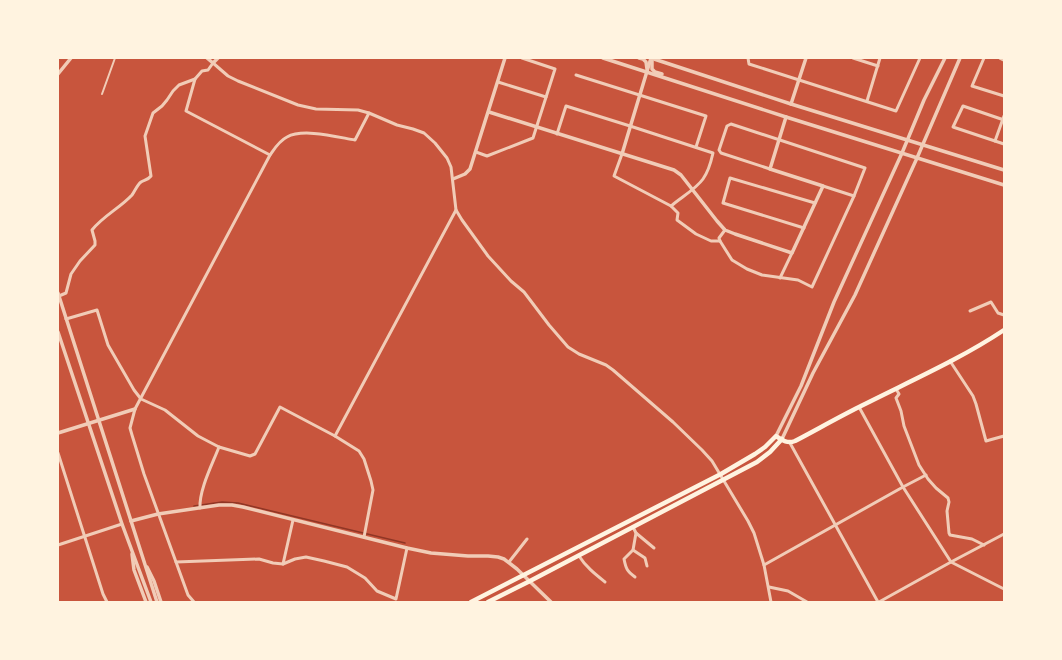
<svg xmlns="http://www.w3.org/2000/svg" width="1062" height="660" viewBox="0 0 1062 660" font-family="Manrope,sans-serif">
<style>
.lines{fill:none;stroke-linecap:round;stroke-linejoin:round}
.stream{stroke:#8f3625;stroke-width:1.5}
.pedestrian{stroke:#f1ccb7;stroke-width:2}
.minor{stroke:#f1ccb7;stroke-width:3}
.tertiary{stroke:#f1ccb7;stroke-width:3.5}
.primary{stroke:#fff3e0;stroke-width:4.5}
</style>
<rect width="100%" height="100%" fill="#c8553d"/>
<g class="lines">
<path class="stream" d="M194,506l28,-4 16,1 167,40"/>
<path class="pedestrian" d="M102,94l13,-36"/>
<g class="minor">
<path d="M748,58l1,6 147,47 24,-53"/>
<path d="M853,58l25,8"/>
<path d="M984,58l-12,28 32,10"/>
<path d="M576,75l130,41 -10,31"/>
<path d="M498,82l48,15"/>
<path d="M867,101l13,-43"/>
<path d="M1004,120l-41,-14 -10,21 51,17"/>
<path d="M557,134l9,-28 64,20 83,27c-2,9 -5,19 -10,26 -7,10 -23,19 -32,27l-57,-30 8,-22"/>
<path d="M995,141l9,-25"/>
<path d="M476,152l11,4 46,-18 22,-69 -33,-11"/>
<path d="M270,155l-84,-44 9,-32 7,-8 6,-1 5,-7 15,13 10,5 60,24 18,4 42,1 11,3 28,12 16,4 11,4 11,10 12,15 4,9 5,43 6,10 26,36 23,25 13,11 25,33 19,22 11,7 27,11 7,5 60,52 29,28 10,11 36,60 6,12 10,32 7,37"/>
<path d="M823,186l31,10"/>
<path d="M671,206l7,7 -1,7 19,14 15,7h9"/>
<path d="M804,228l-81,-25 7,-25 85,25"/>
<path d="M725,230l-6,8 1,3 12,19 15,9 15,6 36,5 14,7 42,-91 11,-28 -134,-44 -4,2 -8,24 2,3 49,16"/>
<path d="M780,278l12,-25"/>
<path d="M59,296l7,-3 5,-19 9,-13 15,-16v-4l-3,-11c11,-14 28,-22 40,-35 3,-4 5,-10 9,-13 3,-2 7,-2 10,-6l-6,-40 8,-23 9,-7 5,-6 6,-9 6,-6 16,-6"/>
<path d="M970,311l21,-9 7,11 6,2"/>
<path d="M66,319l31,-9 11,35 26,45 7,9 24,11 33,26 21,11 31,9 5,-2 25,-47 55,29 24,15 5,8 7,22 2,9 -9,47"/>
<path d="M950,361l23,35 3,8 10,37 18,-5"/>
<path d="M896,389l3,5 -3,4 5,13 3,15 15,39 9,14 8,9 12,10 1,4 -2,9 2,22 1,2 22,4 12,6"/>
<path d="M859,407l44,80 48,75 53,27"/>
<path d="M335,436l121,-226"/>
<path d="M790,443l88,159"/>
<path d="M58,453l45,141 4,8"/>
<path d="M200,508c-1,-18 12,-43 19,-61"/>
<path d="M633,527l3,6 -3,17 -9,9c2,10 3,12 11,18"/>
<path d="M636,533l18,15"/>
<path d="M58,545l64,-21"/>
<path d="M633,550l12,8 2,8"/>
<path d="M579,556c7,11 16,18 26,26"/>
<path d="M176,562l83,-3 14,4 10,1 12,-5 11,-2 18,4 23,6 18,11 12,13 19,8 11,-51"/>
<path d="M509,562l18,-23"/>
<path d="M283,564l10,-44"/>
<path d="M764,565l139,-78 23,-12"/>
<path d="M769,587l19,4 19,11"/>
<path d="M194,602l-6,-7 -44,-121 -12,-39 -2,-7 5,-19 135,-254c5,-7 9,-14 17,-18 16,-9 50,0 68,3l14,-27"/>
<path d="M879,602l72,-40 53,-28"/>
</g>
<g class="tertiary">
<path d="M207,58l6,5 5,-5"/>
<path d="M603,58l183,59 218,68"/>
<path d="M639,58l4,1 3,3 1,7"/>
<path d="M651,58l140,46 213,66"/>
<path d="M1000,58l4,2"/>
<path d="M652,61v8l3,3 7,2"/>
<path d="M58,74l13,-16"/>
<path d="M791,104l15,-46"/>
<path d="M489,112l185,58 7,5 36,46 8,9 10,4 57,19 31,-67 -53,-17 16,-52"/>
<path d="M622,154l29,-96"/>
<path d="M453,179l12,-5 5,-5 35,-111"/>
<path d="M58,293l99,309"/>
<path d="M58,332l64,192 29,78"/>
<path d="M58,433l77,-24"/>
<path d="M776,436l25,-50 33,-84 68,-149 22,-53 21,-42"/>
<path d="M782,439l31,-66 42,-78 62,-137 43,-100"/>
<path d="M131,521l27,-7 61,-9h13l11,2 164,41 24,5 37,3h20l10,1 6,2 13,10 34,33"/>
<path d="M132,554l2,16 12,32"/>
<path d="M147,567l7,14 7,21"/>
</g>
<g class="primary">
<path d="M471,602l250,-128 34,-20 10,-7 11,-11c6,4 11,8 19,5 21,-11 42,-23 64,-34 49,-25 100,-47 145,-77"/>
<path d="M488,602l42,-21 227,-119 13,-10 12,-13"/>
</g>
</g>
<rect width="1062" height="660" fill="none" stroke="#fff3e0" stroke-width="118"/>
</svg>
